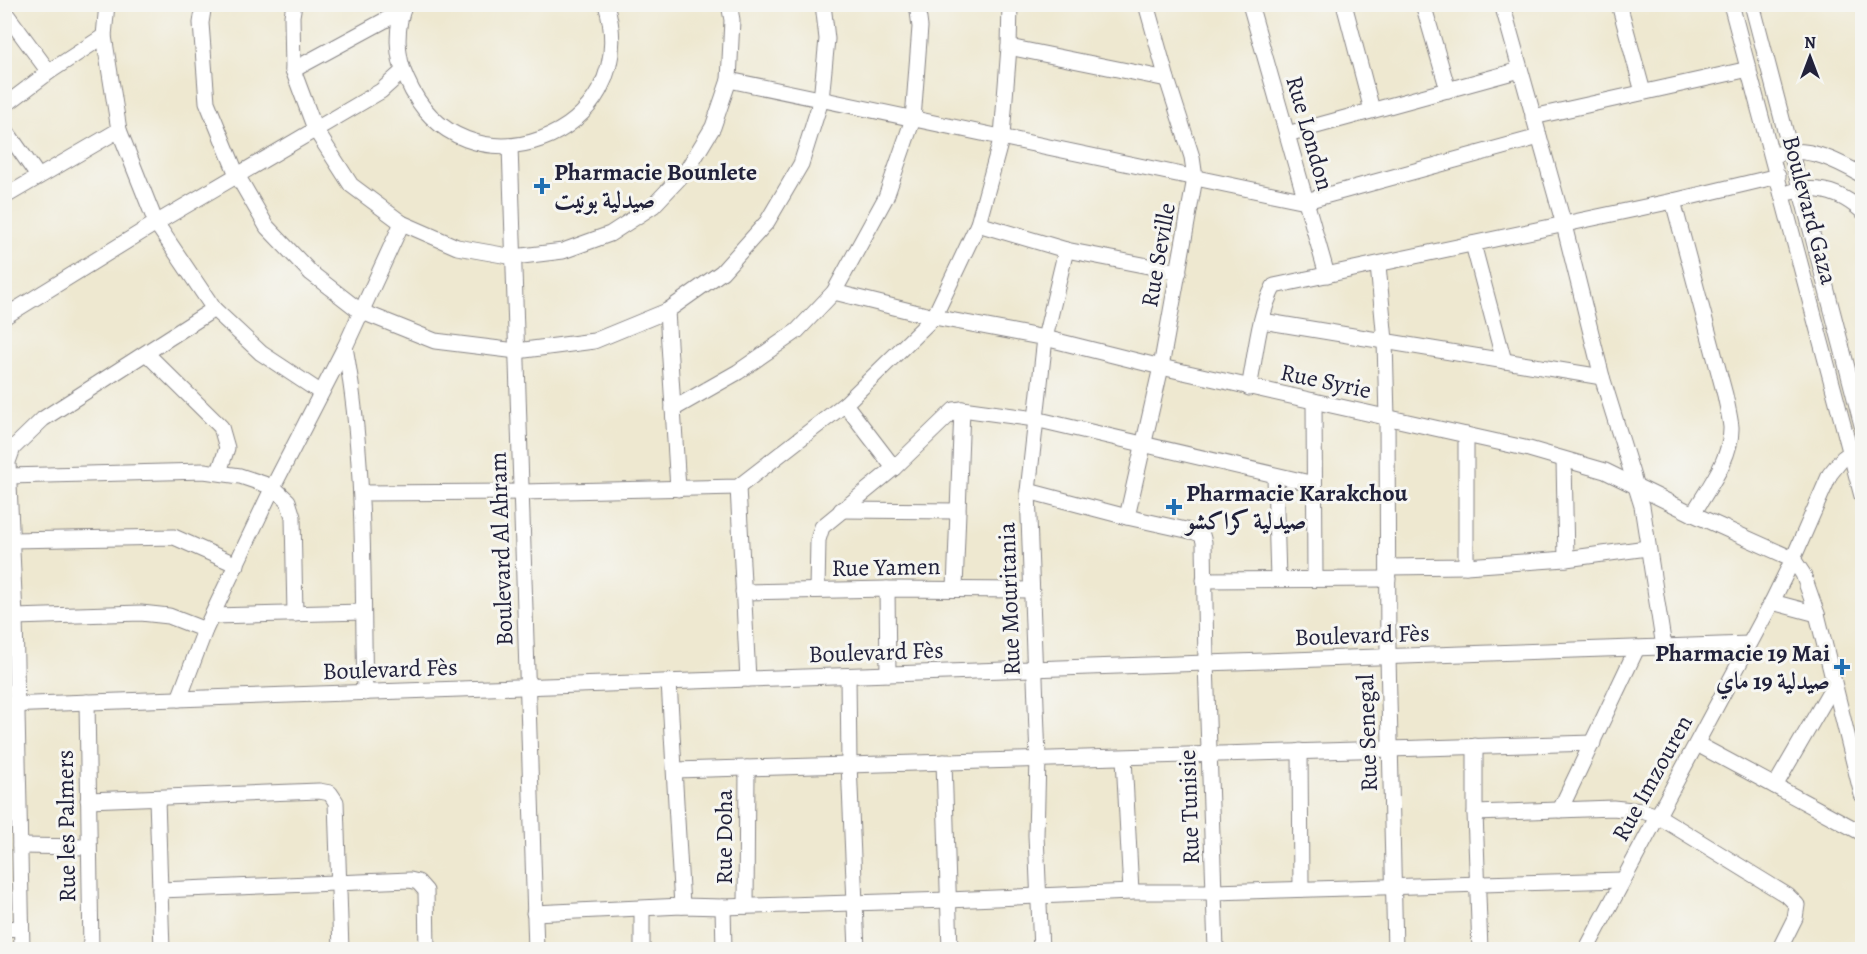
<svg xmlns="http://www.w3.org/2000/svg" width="1867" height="954" viewBox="0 0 1867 954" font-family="Alegreya,Amiri,serif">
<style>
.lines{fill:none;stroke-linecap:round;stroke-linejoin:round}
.minor-casing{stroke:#888586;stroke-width:17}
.minor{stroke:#fff;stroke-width:15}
.poi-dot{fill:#1f6fb2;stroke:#f6f6f2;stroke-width:2}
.labels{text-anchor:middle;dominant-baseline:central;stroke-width:6;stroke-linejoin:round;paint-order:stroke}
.street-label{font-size:24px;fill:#22223b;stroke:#f6f6f2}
.poi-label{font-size:24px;font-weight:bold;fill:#22223b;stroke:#f6f6f2;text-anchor:start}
</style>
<rect width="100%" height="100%" fill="#f6f6f2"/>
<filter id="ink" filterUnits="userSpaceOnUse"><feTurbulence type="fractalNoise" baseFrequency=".0167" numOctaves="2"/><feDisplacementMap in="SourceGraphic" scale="12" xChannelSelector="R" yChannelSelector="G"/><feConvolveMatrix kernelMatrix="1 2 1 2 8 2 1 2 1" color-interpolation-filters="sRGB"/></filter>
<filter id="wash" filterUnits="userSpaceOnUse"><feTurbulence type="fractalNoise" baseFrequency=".008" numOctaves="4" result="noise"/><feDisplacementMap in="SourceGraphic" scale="24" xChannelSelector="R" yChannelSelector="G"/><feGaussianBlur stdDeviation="1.35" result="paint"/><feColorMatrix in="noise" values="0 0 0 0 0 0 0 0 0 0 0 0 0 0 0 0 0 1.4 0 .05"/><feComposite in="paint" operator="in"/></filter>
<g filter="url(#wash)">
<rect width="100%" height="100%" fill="#eee8d0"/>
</g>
<g filter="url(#ink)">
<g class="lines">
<defs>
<g id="minor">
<path d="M107,4l-3,32 15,94 37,93 58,86 47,44 59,39"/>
<path d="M204,4l-3,19 6,79 30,73 30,52 44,46 49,38 75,30 82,10 77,-10 73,-30 55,-39 45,-50 34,-58 20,-64 6,-61 -4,-35"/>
<path d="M294,4l-2,12 1,54 22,59 36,56 51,38 55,24 57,10 49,-6 47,-17 43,-28 34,-36 26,-43 16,-47 3,-60 -3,-16"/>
<path d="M405,4c-10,24 -9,53 2,76 54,124 239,58 199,-76"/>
<path d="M1250,4l77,271"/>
<path d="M1344,4l28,106"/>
<path d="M1423,4l25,86"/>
<path d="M1502,4l62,221 38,152 40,129 22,141"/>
<path d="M1619,4l24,88"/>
<path d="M1731,4l131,492"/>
<path d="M1752,4l110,421"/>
<path d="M4,11l45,61"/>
<path d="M1009,47l158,32"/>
<path d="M293,70l109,-59"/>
<path d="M729,80l577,121 233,-64"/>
<path d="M4,106l45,-34 55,-36"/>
<path d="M1533,117l216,-48"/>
<path d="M4,128l34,48"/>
<path d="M1287,134l233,-64"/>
<path d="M510,146l26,804"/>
<path d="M1781,153c30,-6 56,8 81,22"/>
<path d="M1791,192c27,-7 51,1 71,19"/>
<path d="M4,197l115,-67"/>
<path d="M1673,201l52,194c2,10 5,22 6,32 1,31 -23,61 -38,87"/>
<path d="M978,224l88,26 113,22"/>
<path d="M1473,244l31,117"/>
<path d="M1378,265l7,76 2,77 1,239 7,293"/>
<path d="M834,292l100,25 111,21 116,29 368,82 76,22 88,43 100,45 10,15 14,40 45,181"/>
<path d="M667,311l11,178"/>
<path d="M4,317l152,-94 225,-132 22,-20"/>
<path d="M1262,321l340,56"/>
<path d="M345,347c21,113 17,230 20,346"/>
<path d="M147,354l74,73 6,21 -8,24"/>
<path d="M1249,388c7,-34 9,-72 25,-102l399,-85 105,-25"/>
<path d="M1314,401l1,177"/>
<path d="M845,404l49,64"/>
<path d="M673,409l65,-37 59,-41 37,-39 52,-95 27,-78 7,-92 -3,-23"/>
<path d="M1564,460l2,99"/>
<path d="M8,476l196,-5 36,5 33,11 15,14 5,16 2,97"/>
<path d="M1275,477l3,102"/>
<path d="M738,487l10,192"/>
<path d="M1028,491l99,26 68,15 7,3 2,7 2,121 10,287"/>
<path d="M361,493l161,-1 216,-5 107,-83 89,-87 44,-93 24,-88 7,-89 1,-43"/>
<path d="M841,510l117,1"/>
<path d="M1127,517l34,-150 34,-189 -3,-21 -25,-78 -21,-75"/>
<path d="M11,540l163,-3 63,28"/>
<path d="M1466,566v-131"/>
<path d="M1388,567l78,-1 100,-7 81,-11"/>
<path d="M1204,580l184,-1"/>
<path d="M955,588l7,-179"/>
<path d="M887,589l1,85"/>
<path d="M817,590l1,-50 4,-13 72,-59 60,-58 8,-1 73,10 279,65"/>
<path d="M743,592l144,-3 144,1"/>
<path d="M1772,602l45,12"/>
<path d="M212,616l151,-4"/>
<path d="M15,617l126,-4 28,3 36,14"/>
<path d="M848,676l1,88 8,186"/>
<path d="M669,682l13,224"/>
<path d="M179,699l26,-69 68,-143 72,-140 57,-124"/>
<path d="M87,702l4,248"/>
<path d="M4,705l1745,-61"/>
<path d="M1697,744l165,89"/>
<path d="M1475,746v67l5,137"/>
<path d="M1300,751l1,138"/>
<path d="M1124,758l7,134"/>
<path d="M944,762l6,188"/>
<path d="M675,770l918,-27"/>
<path d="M1775,786l58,-100"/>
<path d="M157,799l5,151"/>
<path d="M88,800l231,-9 11,2 6,9 5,148"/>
<path d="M1560,810l77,-162"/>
<path d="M1475,813l138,-5 29,3 16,5 130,80 9,9 -2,13 -16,32"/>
<path d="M20,846l69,1"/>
<path d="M160,890l250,-10 8,2 8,9 1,59"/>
<path d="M746,906l1,-138"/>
<path d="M723,907l1,43"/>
<path d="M642,909v41"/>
<path d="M534,913l148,-7 41,1 225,-7 183,-8h84l406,-12"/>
<path d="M4,929l17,-1"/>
<path d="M22,950l-7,-333 -7,-155 5,-14 30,-29 171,-110"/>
<path d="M1041,950l-5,-115 2,-76 -10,-268 17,-153 21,-88"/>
<path d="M1586,950l186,-348 21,-43 37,-85 13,-16 19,-14"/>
</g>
</defs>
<use href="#minor" class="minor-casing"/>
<use href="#minor" class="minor"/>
</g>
</g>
<g class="poi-dot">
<path d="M539 177h6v6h6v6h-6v6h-6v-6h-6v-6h6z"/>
<path d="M1171 498h6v6h6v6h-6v6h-6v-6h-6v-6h6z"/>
<path d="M1839 658h6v6h6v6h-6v6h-6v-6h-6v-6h6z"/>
</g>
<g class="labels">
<g class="street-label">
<text transform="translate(1310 133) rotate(74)">Rue London</text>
<text transform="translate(1810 210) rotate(75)">Boulevard Gaza</text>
<text transform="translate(1158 255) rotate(-80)">Rue Seville</text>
<text transform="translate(1326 381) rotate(12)">Rue Syrie</text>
<text transform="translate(501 549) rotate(-92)">Boulevard Al Ahram</text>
<text transform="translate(886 567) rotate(-1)">Rue Yamen</text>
<text transform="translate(1009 599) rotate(-92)">Rue Mouritania</text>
<text transform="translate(1362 635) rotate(-2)">Boulevard Fès</text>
<text transform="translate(876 652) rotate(-2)">Boulevard Fès</text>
<text transform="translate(390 669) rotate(-2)">Boulevard Fès</text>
<text transform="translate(1367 733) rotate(-92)">Rue Senegal</text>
<text transform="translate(1652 778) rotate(-61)">Rue Imzouren</text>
<text transform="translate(1189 807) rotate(-92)">Rue Tunisie</text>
<text transform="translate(66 826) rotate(-91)">Rue les Palmers</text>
<text transform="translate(724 837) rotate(-90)">Rue Doha</text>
</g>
<g class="poi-label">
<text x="554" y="172">Pharmacie Bounlete<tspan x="554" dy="28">صيدلية بونيت</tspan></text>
<text x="1186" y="493">Pharmacie Karakchou<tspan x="1186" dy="28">صيدلية كراكشو</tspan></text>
<text x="1830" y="653" text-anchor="end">Pharmacie 19 Mai<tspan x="1830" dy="28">صيدلية 19 ماي</tspan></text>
</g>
</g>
<rect width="1867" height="954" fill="none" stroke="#f6f6f2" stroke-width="24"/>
<g transform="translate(1810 57)" stroke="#f6f6f2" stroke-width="4.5" paint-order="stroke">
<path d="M0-4.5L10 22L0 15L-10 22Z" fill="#22223b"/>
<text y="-9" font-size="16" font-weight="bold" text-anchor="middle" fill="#22223b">N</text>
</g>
</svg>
